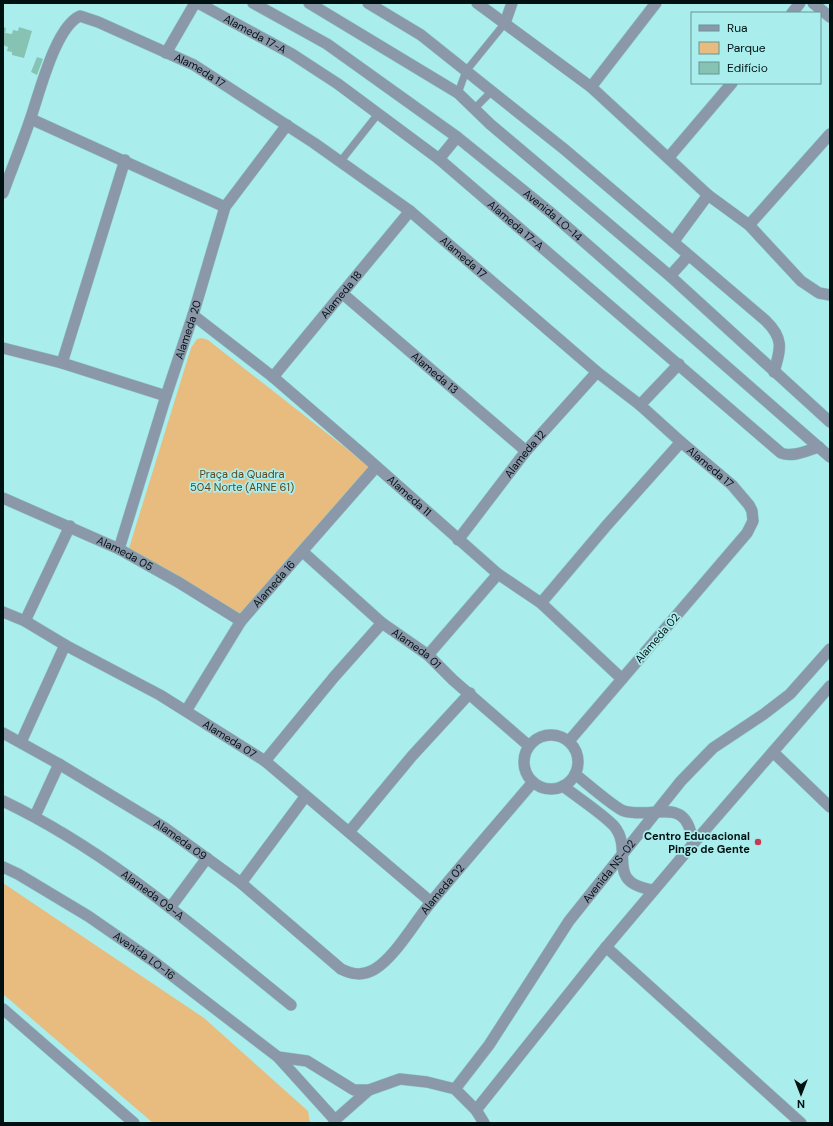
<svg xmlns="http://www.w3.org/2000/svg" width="833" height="1126" viewBox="0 0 833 1126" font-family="'DM Sans',sans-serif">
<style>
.green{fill:#e8bc7e}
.building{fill:#87c3b2}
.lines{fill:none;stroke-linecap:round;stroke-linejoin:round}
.service-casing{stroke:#8fcaca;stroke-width:8}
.minor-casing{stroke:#8fcaca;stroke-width:12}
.tertiary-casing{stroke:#8fcaca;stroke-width:12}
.service{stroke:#8a98a9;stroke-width:7}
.minor{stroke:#8a98a9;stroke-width:11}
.tertiary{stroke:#8a98a9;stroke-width:11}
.poi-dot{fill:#ca3953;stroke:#aaeded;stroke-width:1.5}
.labels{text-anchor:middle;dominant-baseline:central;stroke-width:3.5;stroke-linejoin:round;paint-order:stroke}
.street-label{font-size:11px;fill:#001112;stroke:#aaeded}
.park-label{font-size:11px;fill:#614519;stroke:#aaeded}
.poi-label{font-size:11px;font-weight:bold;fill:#001112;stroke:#aaeded;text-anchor:end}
</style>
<rect width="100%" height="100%" fill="#aaeded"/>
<g class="green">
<path d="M202,338l6,2 162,127 -128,148 -113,-67 62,-200 6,-9z"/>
<path d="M3,883l201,135 104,93 2,12h-157l-150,-129z"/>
</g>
<g class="building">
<path d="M3,27l3,1 -1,5 7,1 1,-4 5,1 1,-4 13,4 -8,27 -12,-3v-3l-5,-1 1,-4 -5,-2z"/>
<path d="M37,57l6,2 -6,16 -6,-3z"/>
</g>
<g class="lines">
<defs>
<g id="service">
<path d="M458,93l8,-22 39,-48"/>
<path d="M474,109l17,-17"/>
<path d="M340,162l38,-48"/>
</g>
<g id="minor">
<path id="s1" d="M198,3l94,51 46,30 101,75 342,294c12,5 27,-3 38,-6"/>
<path d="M368,3l53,32 143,114 201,171c19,18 16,28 9,52"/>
<path d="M477,3l114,84 117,108 41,30 52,56 18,12 11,2"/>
<path d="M813,3l17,14"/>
<path d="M792,13l8,-10"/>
<path d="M505,23l7,-20"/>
<path d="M166,53l29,-50"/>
<path d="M591,87l65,-84"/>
<path d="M31,119l194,88"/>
<path d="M669,157l63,-74"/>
<path d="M439,159l18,-22"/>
<path id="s2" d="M3,193c9,-25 19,-49 27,-73 9,-25 25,-93 50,-104l18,6 96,43 120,78 96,68 187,161 43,33 41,37 51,43 17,20 3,6 1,10 -6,12 -178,208"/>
<path d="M749,225l81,-91"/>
<path d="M674,241l34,-46"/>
<path d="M670,276l18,-20"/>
<path id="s3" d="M343,294l183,157"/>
<path id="s4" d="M193,315l80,62 87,75 138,122 43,29 81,76"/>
<path d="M3,348l59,15 104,33"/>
<path d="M62,363l63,-203"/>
<path id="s5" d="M273,377l137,-166"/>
<path d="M640,405l39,-41"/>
<path id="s6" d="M3,498l116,51 59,33 63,39"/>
<path id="s7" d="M458,540l68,-89 71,-79"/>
<path id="s8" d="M119,549l47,-153 27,-81 32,-108 62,-82"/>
<path id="s9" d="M303,552l79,71 46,32 25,25 76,66"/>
<path d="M541,603l66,-78 74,-83"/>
<path id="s10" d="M3,612l22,9 40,24 95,50 105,66 166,141"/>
<path d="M25,621l45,-95"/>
<path d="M428,655l70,-81"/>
<path id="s11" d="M186,711l55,-90 135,-154"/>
<path id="s12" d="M3,733l56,31 106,64 76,55 100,86c12,6 22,7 34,0 21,-13 41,-49 57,-68 33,-40 67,-79 101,-119"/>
<circle cx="551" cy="762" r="27"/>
<path d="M21,742l44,-97"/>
<path d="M773,752l57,55"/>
<path d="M265,761l69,-84 48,-54"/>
<path d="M575,774c9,7 41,35 49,37 32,9 63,-18 69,33"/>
<path d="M563,786c14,11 40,28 51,40 21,25 -11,57 40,64"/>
<path id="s13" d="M3,801c107,51 196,130 288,204"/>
<path d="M35,816l24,-52"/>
<path d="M349,832l63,-76 58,-63"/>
<path d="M241,883l64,-86"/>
<path d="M170,908l37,-50"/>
<path d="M606,947l195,176"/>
<path d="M3,1009l131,114"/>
</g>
<g id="tertiary">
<path id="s14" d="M253,3l74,41 130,93 93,75 280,245"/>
<path d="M309,3l149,90 32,31 180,152 160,146"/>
<path id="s15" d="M3,867l15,7 70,42 65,45 125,96 57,63"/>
<path d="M278,1057l29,4 47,29h15"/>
<path id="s16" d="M455,1089l34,-44 80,-124 112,-140 32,-33 51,-34 26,-20 40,-45"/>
<path d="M476,1110l130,-163 87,-103 137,-158"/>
<path d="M334,1123l1,-3 34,-30 31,-11 27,3 28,7 21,21 8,13"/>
</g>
</defs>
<use href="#service" class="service-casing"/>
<use href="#minor" class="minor-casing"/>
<use href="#tertiary" class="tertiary-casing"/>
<use href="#service" class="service"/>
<use href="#minor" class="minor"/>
<use href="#tertiary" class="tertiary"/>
</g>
<circle class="poi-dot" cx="758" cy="842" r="4"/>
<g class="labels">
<g class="street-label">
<text stroke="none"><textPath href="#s1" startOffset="65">Alameda 17-A</textPath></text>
<text stroke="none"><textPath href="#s2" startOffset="327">Alameda 17</textPath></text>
<text stroke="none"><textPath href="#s14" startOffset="368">Avenida LO-14</textPath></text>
<text stroke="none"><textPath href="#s1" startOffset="389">Alameda 17-A</textPath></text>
<text stroke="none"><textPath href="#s2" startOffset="651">Alameda 17</textPath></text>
<text stroke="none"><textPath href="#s5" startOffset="107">Alameda 18</textPath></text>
<text stroke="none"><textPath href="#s8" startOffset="230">Alameda 20</textPath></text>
<text stroke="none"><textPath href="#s3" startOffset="121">Alameda 13</textPath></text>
<text stroke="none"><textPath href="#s7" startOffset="109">Alameda 12</textPath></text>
<text stroke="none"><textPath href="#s2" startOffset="975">Alameda 17</textPath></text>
<text stroke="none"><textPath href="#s4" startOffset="282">Alameda 11</textPath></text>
<text stroke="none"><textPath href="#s6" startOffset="134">Alameda 05</textPath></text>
<text stroke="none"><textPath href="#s11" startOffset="155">Alameda 16</textPath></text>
<text transform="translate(657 638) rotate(-49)">Alameda 02</text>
<text stroke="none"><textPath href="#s9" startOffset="149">Alameda 01</textPath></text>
<text stroke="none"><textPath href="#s10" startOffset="260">Alameda 07</textPath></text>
<text stroke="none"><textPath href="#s12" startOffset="207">Alameda 09</textPath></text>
<text stroke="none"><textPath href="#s16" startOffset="267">Avenida NS-02</textPath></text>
<text stroke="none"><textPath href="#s12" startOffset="554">Alameda 02</textPath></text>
<text stroke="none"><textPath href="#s13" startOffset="177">Alameda 09-A</textPath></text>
<text stroke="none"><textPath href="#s15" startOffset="167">Avenida LO-16</textPath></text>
</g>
<g class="park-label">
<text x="242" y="474">Praça da Quadra<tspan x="242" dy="13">504 Norte (ARNE 61)</tspan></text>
</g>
<g class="poi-label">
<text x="750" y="836">Centro Educacional<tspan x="750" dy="13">Pingo de Gente</tspan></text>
</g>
</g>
<rect width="833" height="1126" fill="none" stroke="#001112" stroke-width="8"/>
<rect x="691" y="12" width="130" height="72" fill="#aaeded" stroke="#669595"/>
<rect x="699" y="25" width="20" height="6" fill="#8a98a9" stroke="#669595"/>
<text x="727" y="32" font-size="12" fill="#001112">Rua</text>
<rect x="699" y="42" width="20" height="12" fill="#e8bc7e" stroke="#669595"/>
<text x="727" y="52" font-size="12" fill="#001112">Parque</text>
<rect x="699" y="62" width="20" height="12" fill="#87c3b2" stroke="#669595"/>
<text x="727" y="72" font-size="12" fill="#001112">Edifício</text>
<g transform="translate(801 1094) rotate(180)" stroke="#aaeded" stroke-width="3" paint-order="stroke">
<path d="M0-3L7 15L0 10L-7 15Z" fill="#001112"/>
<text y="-6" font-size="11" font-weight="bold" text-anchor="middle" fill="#001112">N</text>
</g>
</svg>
